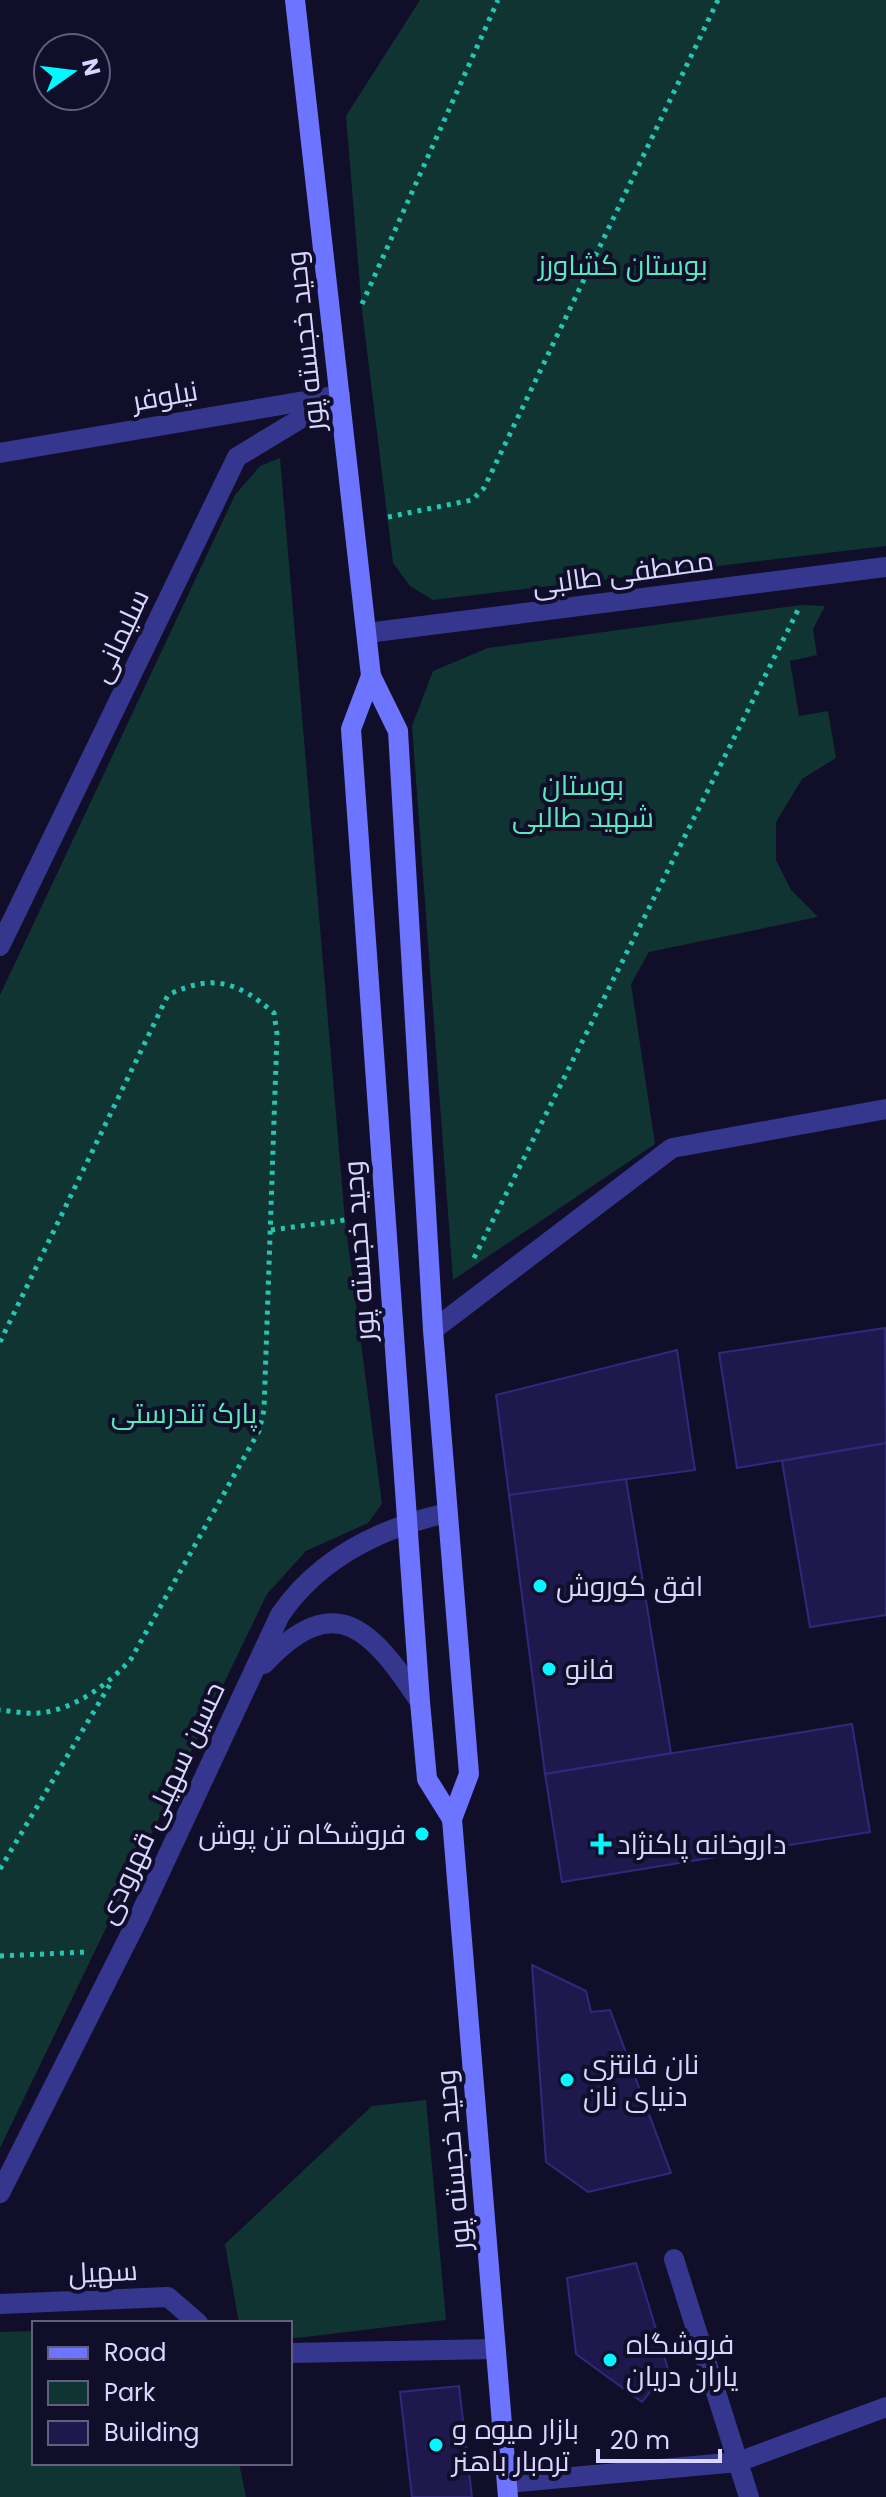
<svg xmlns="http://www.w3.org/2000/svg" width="886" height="2497" viewBox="0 0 886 2497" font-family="Poppins,Cairo,sans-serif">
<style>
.green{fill:#103431}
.building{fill:#1f184d;stroke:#32287b;stroke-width:2}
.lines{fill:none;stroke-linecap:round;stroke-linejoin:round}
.path{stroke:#24c6b1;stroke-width:5;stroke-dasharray:4 6;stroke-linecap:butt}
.service{stroke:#34378d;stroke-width:20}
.minor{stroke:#34378d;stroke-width:20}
.tertiary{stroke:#34378d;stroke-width:20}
.secondary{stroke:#6d74ff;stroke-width:20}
.poi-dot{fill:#02f7ff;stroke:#110e2a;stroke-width:3}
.labels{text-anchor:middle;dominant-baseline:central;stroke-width:8;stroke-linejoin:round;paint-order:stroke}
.park-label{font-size:28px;fill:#56ebbc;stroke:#110e2a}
.street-label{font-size:28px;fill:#d8d6ff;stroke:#110e2a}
.poi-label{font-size:28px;fill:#d8d6ff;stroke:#110e2a;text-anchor:start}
</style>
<rect width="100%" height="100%" fill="#110e2a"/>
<g class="green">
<path d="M420,0h466v546l-453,54 -23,-14 -17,-23 -31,-253 -16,-194z"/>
<path d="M280,458l65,762 37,284 -14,19 -62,28 -39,43 -267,554v-1153l235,-500 25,-29z"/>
<path d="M801,605l24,1 -12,23 4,26 -27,6 9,55 29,-5 8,47 -34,21 -26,43v38l15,30 27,27 -169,35 -18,32 24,160 -202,136 -41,-554 21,-55 55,-23z"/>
<path d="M426,2100l20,220 -149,18 -7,-1v-14h-51l-14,-79 147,-138z"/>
<path d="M34,2331v132h205l7,34h-246v-165z"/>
</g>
<g class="building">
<path d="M885,1328l1,115 -149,25 -18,-115z"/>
<path d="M677,1350l18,120 -186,25 -13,-100z"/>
<path d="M886,1443v172l-76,12 -28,-166z"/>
<path d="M626,1479l45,274 -126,21 -36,-279z"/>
<path d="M852,1724l18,108 -308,50 -17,-108z"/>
<path d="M532,1965l54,26 5,21 19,-2 61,163 -83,19 -42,-30z"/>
<path d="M636,2263l32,106 -26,33 -66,-48 -9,-76z"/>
<path d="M459,2386l13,111h-60l-12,-105z"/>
</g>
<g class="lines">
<g class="path">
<path d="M362,304l136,-304"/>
<path d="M388,517l84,-17 12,-12 234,-488"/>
<path d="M271,1230l74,-10"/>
<path d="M474,1258l325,-650"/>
<path d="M0,1342l168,-347c45,-22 70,-13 106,18l3,21 -13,376 -5,21 -128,228c-22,25 -57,51 -92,54 -13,1 -27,-2 -39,-3"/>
<path d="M0,1869l112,-188"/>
<path d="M0,1956l87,-4"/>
</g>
<g class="service">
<path d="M0,2304l168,-7 30,26"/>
<path d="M290,2353l206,-4"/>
</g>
<g class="minor">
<path d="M0,453l328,-56"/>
<path d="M367,633l519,-66"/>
<path d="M0,946l237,-489 103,-62"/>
<path d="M433,1330l239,-182 214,-39"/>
<path d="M674,2259l75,238"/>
<path d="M507,2483l231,-21 148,-55"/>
</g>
<g class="tertiary">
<path d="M264,1664c73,-78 109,-32 156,38"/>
<path d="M0,2193l139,-276 141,-302c39,-57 100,-87 167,-102"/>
</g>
<g class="secondary">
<path d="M295,0l76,676 27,55 35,599 36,444 -17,45 56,678"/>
<path d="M371,676l-20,53 69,973 7,77 25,40"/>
</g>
</g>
<g class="poi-dot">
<circle cx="540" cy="1586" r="8"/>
<circle cx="549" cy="1669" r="8"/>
<circle cx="422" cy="1834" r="8"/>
<path d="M597 1832h8v8h8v8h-8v8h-8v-8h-8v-8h8z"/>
<circle cx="567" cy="2080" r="8"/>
<circle cx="610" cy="2360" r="8"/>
<circle cx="436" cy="2445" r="8"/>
</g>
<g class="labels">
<g class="park-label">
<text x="623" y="265">بوستان کشاورز</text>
<text x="583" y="785">بوستان<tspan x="583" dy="32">شهید طالبی</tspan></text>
<text x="184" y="1413">پارک تندرستی</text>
</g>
<g class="street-label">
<text transform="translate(305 341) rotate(-96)">وحید خجسته پور</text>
<text transform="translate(165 396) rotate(-10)">نیلوفر</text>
<text transform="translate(623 573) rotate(-8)">مصطفی طالبی</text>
<text transform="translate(120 636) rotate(-65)">سلیمانی</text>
<text transform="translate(359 1251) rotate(-94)">وحید خجسته پور</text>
<text transform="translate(161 1803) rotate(-65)">حسین سهیلی قهرودی</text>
<text transform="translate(453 2160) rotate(-95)">وحید خجسته پور</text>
<text transform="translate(103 2272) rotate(-3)">سهیل</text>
</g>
<g class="poi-label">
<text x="556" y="1586">افق کوروش</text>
<text x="565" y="1669">فانو</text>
<text x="406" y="1834" text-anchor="end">فروشگاه تن پوش</text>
<text x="617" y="1844">داروخانه پاکنژاد</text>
<text x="583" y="2064">نان فانتزی<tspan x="583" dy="32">دنیای نان</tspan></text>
<text x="626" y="2344">فروشگاه<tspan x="626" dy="32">یاران دریان</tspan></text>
<text x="452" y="2429">بازار میوه و<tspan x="452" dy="32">تره‌بار باهنر</tspan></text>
</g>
</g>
<rect x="32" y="2321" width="260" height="144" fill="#110e2a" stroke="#615e7f" stroke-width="2"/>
<rect x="48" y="2347" width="40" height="12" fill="#6d74ff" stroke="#615e7f" stroke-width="2"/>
<text x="104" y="2361" font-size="24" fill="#d8d6ff">Road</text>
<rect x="48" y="2381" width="40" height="24" fill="#103431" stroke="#615e7f" stroke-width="2"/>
<text x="104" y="2401" font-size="24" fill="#d8d6ff">Park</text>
<rect x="48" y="2421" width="40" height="24" fill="#1f184d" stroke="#615e7f" stroke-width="2"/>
<text x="104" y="2441" font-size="24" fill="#d8d6ff">Building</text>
<g transform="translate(72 72) rotate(76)"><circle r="38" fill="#110e2a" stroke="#615e7f" stroke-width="2"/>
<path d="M0-6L14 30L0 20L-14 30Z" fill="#02f7ff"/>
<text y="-12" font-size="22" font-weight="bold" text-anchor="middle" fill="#d8d6ff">N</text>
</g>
<path d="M598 2449v12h122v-12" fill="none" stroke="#d8d6ff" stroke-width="4"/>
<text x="610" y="2449" font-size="24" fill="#d8d6ff" stroke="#110e2a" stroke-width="6" paint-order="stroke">20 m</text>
</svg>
